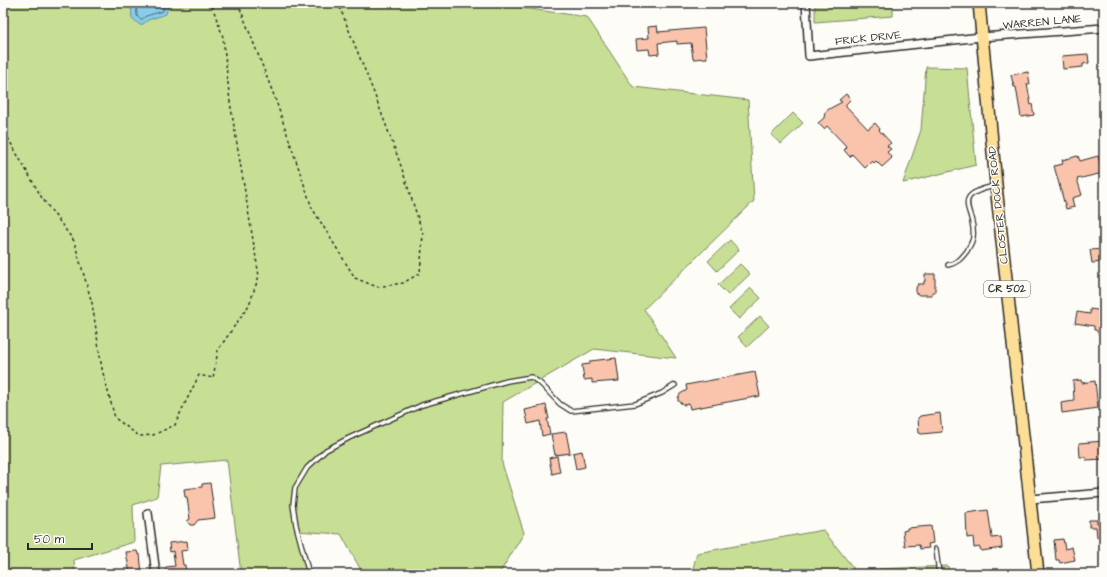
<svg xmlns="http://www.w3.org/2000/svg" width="1107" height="577" viewBox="0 0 1107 577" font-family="'Architects Daughter',sans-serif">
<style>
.green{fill:#c7df95;stroke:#798560}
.water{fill:#89ccea;stroke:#638c9e}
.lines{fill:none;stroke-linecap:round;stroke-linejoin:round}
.shore{stroke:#516b77;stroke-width:1}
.building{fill:#fac4ac;stroke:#2b2b2b}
.service-casing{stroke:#2b2b2b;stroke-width:6}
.minor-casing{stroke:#2b2b2b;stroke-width:10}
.primary-casing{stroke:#2b2b2b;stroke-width:14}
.path{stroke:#2b2b2b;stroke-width:1.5;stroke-dasharray:3 3;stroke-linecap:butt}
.service{stroke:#fdfcf7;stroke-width:3.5}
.minor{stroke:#fdfcf7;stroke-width:7}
.primary{stroke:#fdde96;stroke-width:11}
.labels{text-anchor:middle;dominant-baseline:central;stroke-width:3;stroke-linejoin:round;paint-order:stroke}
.shield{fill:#fdfcf7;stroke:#6a6a68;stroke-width:1}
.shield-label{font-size:10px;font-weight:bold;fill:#2b2b2b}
.street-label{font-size:11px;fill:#2b2b2b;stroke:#fdfcf7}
</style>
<rect width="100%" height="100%" fill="#fdfcf7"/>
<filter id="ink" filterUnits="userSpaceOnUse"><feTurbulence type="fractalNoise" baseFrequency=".025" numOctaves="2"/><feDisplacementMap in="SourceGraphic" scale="8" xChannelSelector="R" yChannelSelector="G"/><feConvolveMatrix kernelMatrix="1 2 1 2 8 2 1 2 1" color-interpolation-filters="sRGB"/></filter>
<g filter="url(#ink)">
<g class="green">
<path d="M3,3h484l100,14 46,70 115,13 6,101 -110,108 32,49 -82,-9 -91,53 -1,61 22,70 -25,41h-136l-22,-40 -45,-3 12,43h-67l-14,-114 -66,6 -4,31 -24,8 1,37 -60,18 1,14h-72z"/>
<path d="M815,3h78v13l-78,6z"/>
<path d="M926,67l41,1 9,97 -73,18 18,-53z"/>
<path d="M793,113l10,10 -22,21 -10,-9z"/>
<path d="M730,240l9,10 -22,21 -9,-10z"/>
<path d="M740,264l10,10 -22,21 -10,-10z"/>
<path d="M751,288l10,10 -22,21 -10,-10z"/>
<path d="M760,316l9,10 -22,21 -9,-10z"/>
<path d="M823,530l32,40 93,-4 1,8h-247l-10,-2 5,-19z"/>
</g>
<path class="water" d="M133,3h36l-3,11 -18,6 -5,4 -3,1 -8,-7 -1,-13z"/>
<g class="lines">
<path class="shore" d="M136,3l1,13 4,4 5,-4 17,-5 2,-8"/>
</g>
<g class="building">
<path d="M657,26l1,6 46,-4 3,30 -14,1 -2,-16 -14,1v-3l-19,2 1,11 -9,1 -1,-6 -12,1 -1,-11 13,-1 -1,-11z"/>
<path d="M1088,54l1,9 -6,1v3l-20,2 -1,-13z"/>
<path d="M1028,72l2,12h-3l4,21 1,-1 2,11 -13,2 -5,-30h-2l-3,-12z"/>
<path d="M846,94l5,5 -6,6 23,24 7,-6 5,6 -1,1 12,13 -4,3 4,3 -4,3 5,6 -10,9 -6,-6 -2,2 -2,-2 -7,7 -13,-14 -2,3 -6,-7 3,-3 -20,-21 -3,3 -6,-6 6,-5 1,-6 4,-3 13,-7 -3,-2z"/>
<path d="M1078,156l2,5 18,-5 5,17 -26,6 5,16 -10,3 2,9 -8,2 -12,-43 9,-2 -1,-4z"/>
<path d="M1103,249l1,13 -12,1 -2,-13z"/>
<path d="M925,274h10v18h-3v3h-13l-3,-2v-5l2,-4h6v-3h1z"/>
<path d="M1090,309l14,2v30l-8,-11h-2v-4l-19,-3 2,-11 13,2z"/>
<path d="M616,358l3,23 -27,2v-4l-8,1 -2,-15 8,-1v-3z"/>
<path d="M755,372l5,24 -70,13 -1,-5 -5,1 -6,-4v-3l2,-4 7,-4 -1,-5z"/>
<path d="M1081,380l1,3 13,-2 3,27 -36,5 -1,-10 13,-2 -1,-20z"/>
<path d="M546,405l3,14h-2l3,15 -8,2 -2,-15 -12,3 -3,-14z"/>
<path d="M940,413l2,19 -20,2 -3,-1 -1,-15 2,-2z"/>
<path d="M566,432l4,21 -15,2 -4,-21z"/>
<path d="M1104,441v18l-18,1 -1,-3h-5l-1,-14z"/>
<path d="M582,451l3,16 -9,2 -3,-16z"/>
<path d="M557,456l3,16 -8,2 -3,-16z"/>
<path d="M210,483l5,35 -17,2 -4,5h-4l-3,-4 3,-2 -3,-22h-2l-1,-8 18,-2v-3z"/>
<path d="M988,510l4,28 9,-1 1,11 -21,3 -1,-4 -6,1 -1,-11 -6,1 -1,-25z"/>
<path d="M1089,520h8v3h7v13l-7,1 -1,-10h-7z"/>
<path d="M931,526l2,17 -5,1 1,4 -9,1 -1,-4 -14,1 -2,-15 4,-1v-2z"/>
<path d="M1063,539l2,10 7,-2 3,13 -15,3 -1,-3h-3l-2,-20z"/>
<path d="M187,541l1,9 -7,1 2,14h2l1,9h-20v-7l9,-1 -2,-15 -3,1 -1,-9z"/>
<path d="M137,551l1,3h2l2,20h-12l-4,-22z"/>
</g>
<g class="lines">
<defs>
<g id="service">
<path d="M948,265c9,-2 13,-6 19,-14 2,-4 6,-10 6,-14 4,-27 -26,-41 22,-51"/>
<path d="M936,549l3,25"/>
<path d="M309,574l-13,-49 -3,-20 2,-17 12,-20 19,-18 23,-12 73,-33 85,-24 24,-4 10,7 19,20 11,7 64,-7 27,-11 13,-8"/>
</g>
<g id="minor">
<path d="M806,3l3,53 172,-19 123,-9"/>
<path d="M1030,499l74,-6"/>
<path d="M148,513l8,61"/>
</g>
<path id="primary" d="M979,3l18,192 41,379"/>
</defs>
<use href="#service" class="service-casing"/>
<use href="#minor" class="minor-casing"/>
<use href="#primary" class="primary-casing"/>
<g class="path">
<path d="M238,3l37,95 37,110 43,70 22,9 26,-4 17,-10 3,-39 -23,-71 -26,-70 -36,-90"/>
<path d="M3,127l2,6 37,65 32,43 18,62 10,66 13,49 24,18 14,-1 22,-10c7,-17 16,-33 24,-50l14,3 5,-28 31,-45 10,-29 -29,-174 -7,-65 -12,-34"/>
</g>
<use href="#service" class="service"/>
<use href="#minor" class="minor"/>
<use href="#primary" class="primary"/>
</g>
</g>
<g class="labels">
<rect class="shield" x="984" y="281" width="46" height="16" rx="3"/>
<g class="shield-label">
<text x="1007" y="289">CR 502</text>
</g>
<g class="street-label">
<text transform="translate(1042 22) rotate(-5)">WARREN LANE</text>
<text transform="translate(868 38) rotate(-6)">FRICK DRIVE</text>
<text transform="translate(998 205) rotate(-96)">CLOSTER DOCK ROAD</text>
</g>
</g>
<rect width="1107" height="577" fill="none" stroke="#fdfcf7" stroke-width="16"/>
<rect x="8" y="8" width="1091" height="561" fill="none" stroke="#2b2b2b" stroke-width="1.5" filter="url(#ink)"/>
<path d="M28 543v6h64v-6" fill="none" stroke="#2b2b2b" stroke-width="2"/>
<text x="34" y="543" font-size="12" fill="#2b2b2b" stroke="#fdfcf7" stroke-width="3" paint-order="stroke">50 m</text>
</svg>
